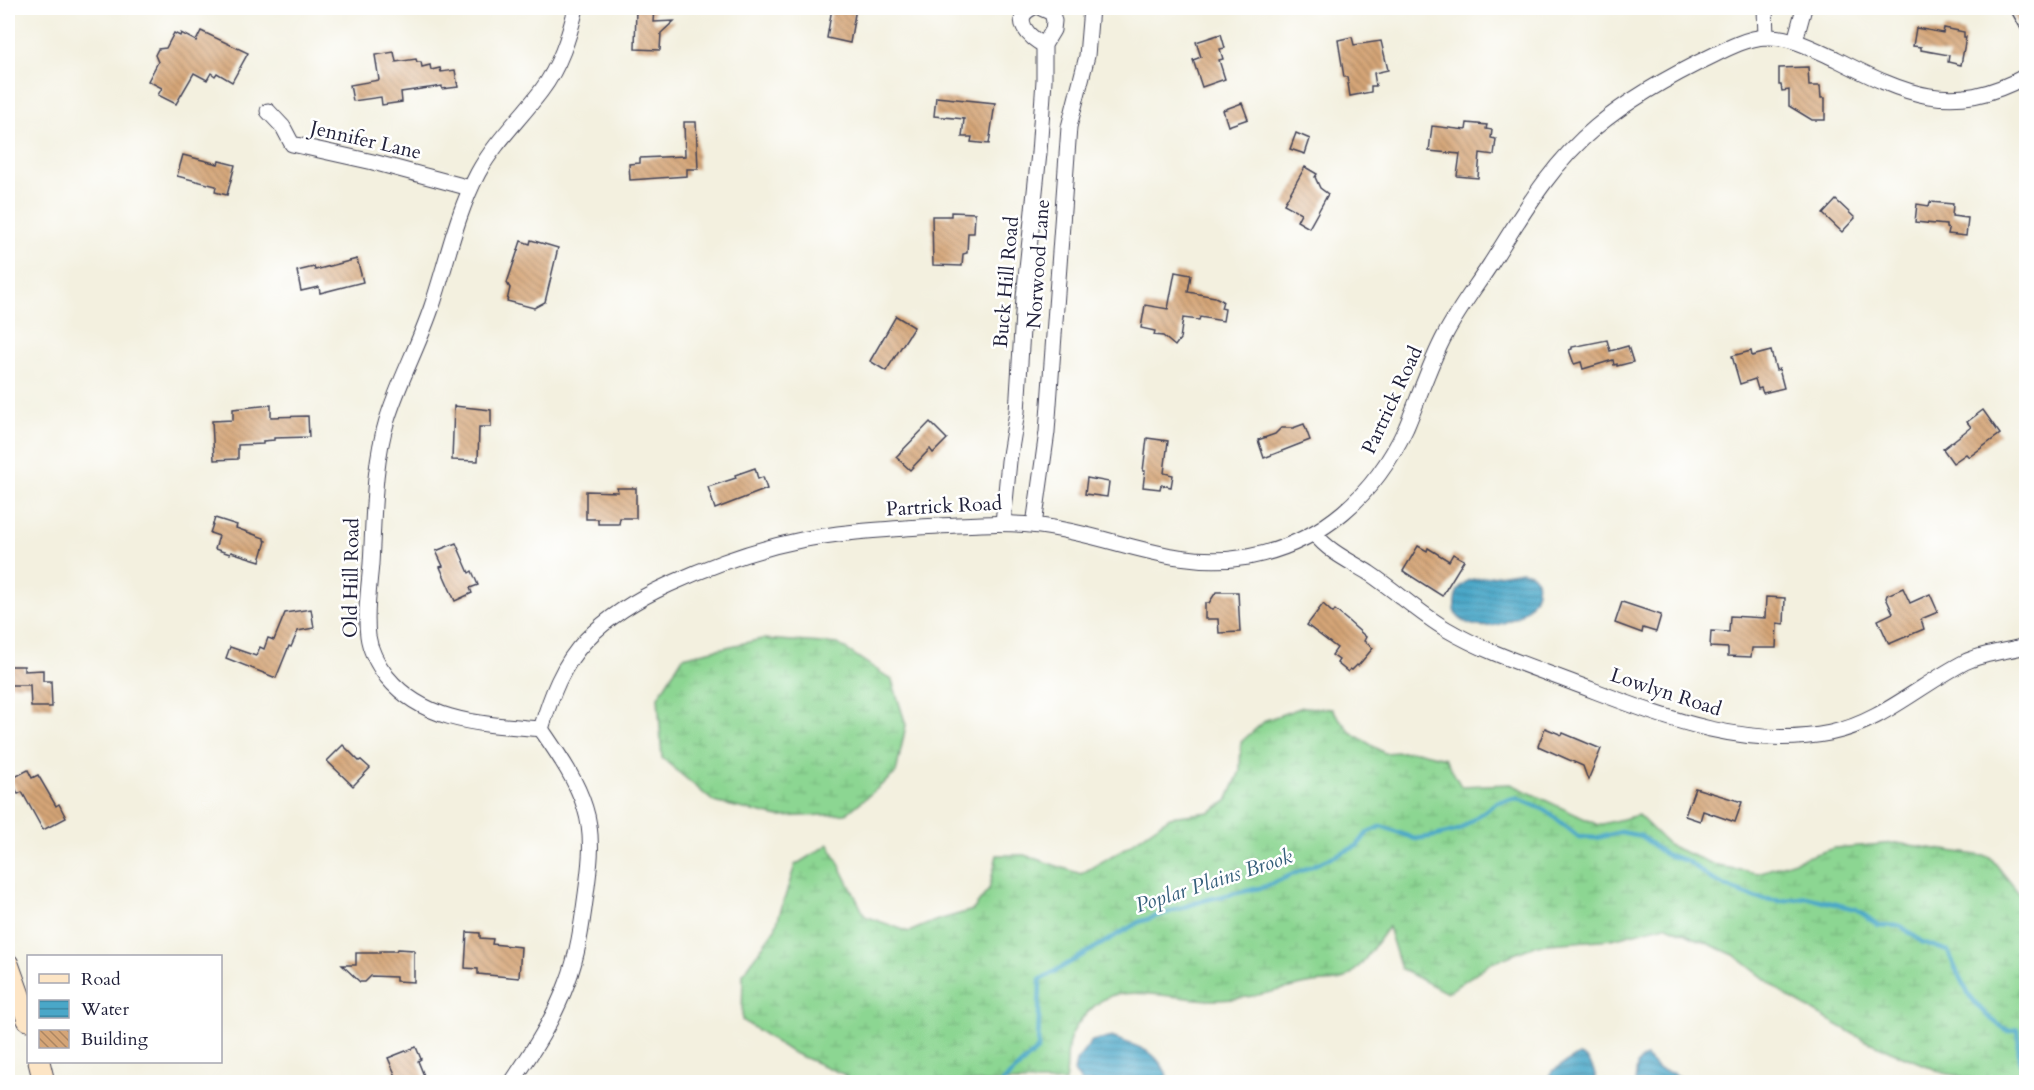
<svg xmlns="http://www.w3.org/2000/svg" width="2034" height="1090" viewBox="0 0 2034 1090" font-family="Cardo,serif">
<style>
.wetland{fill:url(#wetland-marsh);stroke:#577c66;stroke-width:1.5}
.water{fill:url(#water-rules);stroke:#366482;stroke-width:1.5}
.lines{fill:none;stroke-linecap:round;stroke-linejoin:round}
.stream{stroke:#4aa7c8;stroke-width:4.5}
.building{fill:url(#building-back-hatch)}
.minor-casing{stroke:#414154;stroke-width:17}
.secondary-casing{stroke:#414154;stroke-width:23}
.minor{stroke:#fff;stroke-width:15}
.secondary{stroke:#fde5c5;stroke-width:21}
.labels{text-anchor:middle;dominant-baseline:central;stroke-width:5;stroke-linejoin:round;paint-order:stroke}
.street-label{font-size:20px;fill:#22223b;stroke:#fff}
.water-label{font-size:21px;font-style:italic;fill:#345e7a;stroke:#fff}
</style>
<defs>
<pattern id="wetland-marsh" width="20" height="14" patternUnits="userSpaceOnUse" patternTransform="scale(1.5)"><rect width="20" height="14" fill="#8cd692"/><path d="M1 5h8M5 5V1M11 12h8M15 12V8" fill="none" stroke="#78b77f"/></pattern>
<pattern id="water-rules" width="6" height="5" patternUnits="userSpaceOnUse" patternTransform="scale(1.5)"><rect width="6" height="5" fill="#4aa7c8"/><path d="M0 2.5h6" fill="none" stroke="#3d88a4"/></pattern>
<pattern id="building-back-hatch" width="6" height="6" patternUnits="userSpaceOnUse" patternTransform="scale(1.5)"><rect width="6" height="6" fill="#d5a577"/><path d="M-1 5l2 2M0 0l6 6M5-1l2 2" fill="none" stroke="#ac8663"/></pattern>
</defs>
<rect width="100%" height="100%" fill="#fff"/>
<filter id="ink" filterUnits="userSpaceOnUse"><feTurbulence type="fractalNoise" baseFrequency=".0167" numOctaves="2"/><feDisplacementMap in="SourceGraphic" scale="12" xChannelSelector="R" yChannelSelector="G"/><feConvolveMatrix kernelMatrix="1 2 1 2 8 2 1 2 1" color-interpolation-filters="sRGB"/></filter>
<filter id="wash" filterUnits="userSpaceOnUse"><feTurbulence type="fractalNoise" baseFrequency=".008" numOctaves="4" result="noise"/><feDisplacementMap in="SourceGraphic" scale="24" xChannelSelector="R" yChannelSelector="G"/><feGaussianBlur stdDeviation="1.35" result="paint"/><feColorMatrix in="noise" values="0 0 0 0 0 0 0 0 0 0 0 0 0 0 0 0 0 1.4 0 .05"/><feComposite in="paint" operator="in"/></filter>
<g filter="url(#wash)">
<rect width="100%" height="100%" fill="#f3f0df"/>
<g class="wetland">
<path d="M762,639l76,5 54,36 14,45 -10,48 -50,41 -67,3 -65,-15 -52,-44 -4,-61 25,-40z"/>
<path d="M1303,707l29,2 18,23 34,21 32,-2 29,7 16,28 50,-2 87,41 40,-10 32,31 48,20 40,7 76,-25 62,-5 94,14 36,45v180h-39l-43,-9 -80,-33 -74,-42 -56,-43 -69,-30 -53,14 -75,6 -48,19 -42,29 -46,-24 -13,-42c-13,16 -25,41 -44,52 -8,4 -22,2 -31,4 -33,6 -65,17 -99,17 -30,0 -76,-12 -104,-4 -12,4 -30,23 -36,34 -10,16 -5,35 -9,52h-220v-7l-54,-23 -49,-32 1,-46 32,-45 20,-64 34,-21 36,72 44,16 26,-11 38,-11 16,-21 8,-34h27l57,19 44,-26 45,-31 40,-5 17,-11 13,-30 1,-29 25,-22z"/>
</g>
<g class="water">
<path d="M1522,571l9,2 6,7c7,36 -60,64 -82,33 -1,-15 0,-25 14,-33z"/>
<path d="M1111,1037c30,11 47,12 59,45h-88l-8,-10 2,-11 16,-20z"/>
<path d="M1579,1055c12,3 16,17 18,27h-48l3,-11z"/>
<path d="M1646,1057l12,12 17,5 9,8h-49l2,-16 4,-7z"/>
</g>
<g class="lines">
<path class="stream" d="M1003,1082l35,-33 2,-69 99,-58 66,-22 59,-13 93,-41 11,-14 14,-6 33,13 20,-3 24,-6 38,-28 20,-4 28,12 34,27 17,1 25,-6 20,4 23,18 23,7 24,18 23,11 23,8 24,3 25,-4 50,12 22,16 23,1 21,16 26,9c14,34 26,61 61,80l9,-2c3,18 -4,27 8,44"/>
</g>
<g id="blocks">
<g class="building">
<path d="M636,8h18l-1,14 21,-1 -13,12 -1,17 -25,-1z"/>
<path d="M832,8h24l-6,35 -23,-5z"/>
<path d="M2009,8h17v30z"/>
<path d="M1916,28l27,5 1,-5 20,4v5h2l-5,28 -13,-3 1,-7 -28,-5v-3l-8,-1z"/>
<path d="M201,31l47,22 -16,29 -15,-9 -2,3 -4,-3 -4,7 -13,-7 -18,31 -18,-9 4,-7 -14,-7 10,-19 -3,-7 3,-6 8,-1 8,-15 6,3 1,-3 15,8z"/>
<path d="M1221,34l4,14 -5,1 3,10 -4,1 6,19 -23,8 -9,-27 8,-3 -5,-15z"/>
<path d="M1352,37l2,8 27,-4 7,29 -14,3 2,13h-5v6l-21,4 -3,-19h-3l-6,-37z"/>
<path d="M394,52l2,10 20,-3 1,3h4l1,5 8,-2 1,5 9,-2 1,4 14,-2 3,17 -16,2v-3l-41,6 1,10 -20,3 -1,-8 -28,4 -3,-16 29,-5 -4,-25z"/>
<path d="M1808,67l1,19h11l1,12h4v22h-13l-23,-14v-16l-7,1 -1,-6h-2v-17z"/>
<path d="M936,97l59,6 -6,41 -18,-2 1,-5h-10l2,-18 -30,-3z"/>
<path d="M1242,103l6,16 -20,7 -5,-16z"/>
<path d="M684,122h12l2,47h-11v7l-57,4 -1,-16 11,-1v-5l45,-2z"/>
<path d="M1467,123l20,2 -1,4 6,1 -1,8 5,1 -2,16 -14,-2 -2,25 -21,-2 3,-22 -31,-3 3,-25 34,4z"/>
<path d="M1296,133l14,6 -5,15 -15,-5z"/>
<path d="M183,155l35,9 1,-3 16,4 -8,30 -12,-3 1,-6 -39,-10z"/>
<path d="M1305,167l12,7 -2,3 5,11 8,6 -19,34 -12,-7 4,-8 -17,-9z"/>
<path d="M1836,200l19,18 -13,14 -19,-18z"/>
<path d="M1930,202l23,2 -1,12 16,2 -2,18 -18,-2 1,-5 -3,-1v-3l-31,-3 2,-18 12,2z"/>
<path d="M951,212l24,1 -1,20h-6l-1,20 -4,1 -1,12 -29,-1 -1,-49h19z"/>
<path d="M531,240l27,8 -13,54 -11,6 -27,-7 3,-13 -3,-5 14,-42 9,3z"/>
<path d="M357,259l6,23 -43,11 -1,-6 -18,4 -4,-20 17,-4 1,3z"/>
<path d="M1175,272l16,3 -3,17 27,5 8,4 -2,7 4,1 -2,12 -23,-4 -1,3 -16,-2 -3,21 -5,7 -12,-10 -9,-1 1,-4 -14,-3 4,-23 23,4z"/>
<path d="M896,316l18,11 -28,44 -16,-10z"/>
<path d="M1607,340l3,11 18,-5 5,16 -16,4v-2l-3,1 -1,-5 -30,9 -2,-7 -7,2 -5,-14 3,-1v-2z"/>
<path d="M1751,351l1,5 19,-5 5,19 3,-1 5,19 -21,5 -2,-5 -3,1 -3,-10 -15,5 -8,-28z"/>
<path d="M271,405v12l37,-1 1,21 -35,1v2l-11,1v3l-25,1v14l-24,1 -2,-39 21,-1v-11z"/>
<path d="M454,406l37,4v17h-12l-1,34 -26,-1z"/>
<path d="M1983,410l17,24 -31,23 -3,-3 -13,9 -10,-14 28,-22 -4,-5z"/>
<path d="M930,422l17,17 -14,14 -3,-4 -20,21 -14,-13z"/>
<path d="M1304,424l6,16 -46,18 -6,-18 17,-6 6,-6h12z"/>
<path d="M1147,438l21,3 -4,32 9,2 -2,12 -10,-2 -1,4 -17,-2 2,-16h-2z"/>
<path d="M755,468l3,11 5,-2 4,12 -52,20 -7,-22 28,-9 -1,-3z"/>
<path d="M1087,478l22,4 -2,15 -22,-3z"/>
<path d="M617,488h19v30h-16l-1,6h-21v-5h-12v-28l32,1z"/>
<path d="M215,518l22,7 -1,3 28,10v2l2,1 -6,20 -29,-9 -1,2 -15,-5 4,-13 -9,-3z"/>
<path d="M456,543l13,30 3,-2 6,14 -8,3 2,5 -17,8 -15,-34 3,-1 -7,-15z"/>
<path d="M1418,546l9,5 1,-3 21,13 4,-7 11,6 -22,36 -39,-25z"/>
<path d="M1903,588l7,15 20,-9 8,18 -17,7 3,10 -35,15 -11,-24 15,-7 -7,-15 1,-3z"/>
<path d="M1216,592h22l2,40 -21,1 -1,-14h-13v-16h4z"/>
<path d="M1766,597l19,1 -1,26 -7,-1 -1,25h-24l-1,9 -23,-1v-8l-18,-1 1,-16 18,1 1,-16 35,2z"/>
<path d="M1622,602l39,13 -5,17 -13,-4 -1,5 -27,-10z"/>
<path d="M1323,604l10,9 2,-3 12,10 19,17 -2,4 9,7 -15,18 -1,-1 -5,5 -2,-1 -2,3 -11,-9 2,-3 -7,-5 5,-7 -30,-23z"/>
<path d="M311,609l3,19 -16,3 -7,16 -2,-1 -13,32 -50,-20 4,-11 26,9 4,-9 4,2 4,-11 6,2 11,-27z"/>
<path d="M8,666h16v5l19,-1v11h8l1,26h-21l-1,-22h-22z"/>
<path d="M1545,728l17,7 1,-2 38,16 -13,31 -5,-14 -45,-20z"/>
<path d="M343,745l16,16 2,-1 9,8 -17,18 -26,-25z"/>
<path d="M28,770l4,8 6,-3 18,31 3,-2 7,14 -23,12 -21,-38 -4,2 -7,-15z"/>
<path d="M1695,788l47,14 -7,20 -32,-11 -3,10 -15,-5z"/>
<path d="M467,932l13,1v5l13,1 -1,5 29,3 -2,31 -41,-4v-5l-13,-1z"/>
<path d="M397,949l17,1v32l-18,-1v-4l-25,-1 -6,6h-5l-18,-17h14v-12h24v-2h16z"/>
<path d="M416,1047l5,12 -3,2 9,22h-28l-11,-25z"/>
</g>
</g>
</g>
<g filter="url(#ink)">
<use href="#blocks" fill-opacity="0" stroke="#414154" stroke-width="1.5"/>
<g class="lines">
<defs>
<g id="minor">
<path d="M1032,8c-22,10 -2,31 12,37"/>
<path d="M1765,8l1,29"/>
<path d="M1795,41l9,-33"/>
<path d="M268,111l15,16 9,17 81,18 97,26"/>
<path d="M1003,523l6,-62 8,-49 7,-115 15,-144 5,-73v-35l9,-15 1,-9 -2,-8 -11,-5"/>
<path d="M1034,525l13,-93 22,-305 18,-71 4,-48"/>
<path d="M1315,534c14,18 35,27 54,39 27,18 50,40 77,56 39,23 83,37 125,53 83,31 168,69 259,51 50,-10 90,-48 135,-71 18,-9 42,-11 61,-16"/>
<path d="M541,729c10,-33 21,-64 45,-89 24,-25 53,-42 84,-56 42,-19 86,-35 131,-44 39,-8 79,-10 119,-13 40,-2 80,-6 120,-1 73,9 132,44 208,31 74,-14 127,-62 158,-129 13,-30 23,-63 39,-93 13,-25 30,-47 45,-70 32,-50 60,-100 106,-138 36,-30 76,-52 118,-72 16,-8 34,-17 52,-18 25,-1 48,12 70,22 69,35 116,58 190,17"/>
<path d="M512,1082c21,-31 42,-63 55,-99 11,-28 15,-59 19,-89 4,-29 8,-58 -1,-86 -9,-29 -27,-54 -44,-79 -56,-5 -115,-5 -154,-52 -9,-12 -17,-26 -19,-41 -3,-23 1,-49 3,-72 3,-49 2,-98 16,-144 12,-39 32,-75 45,-114 15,-44 24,-91 46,-133 17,-31 42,-54 63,-82 19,-25 28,-54 35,-83"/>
</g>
<g id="secondary">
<path d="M8,964l20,56"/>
<path d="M39,1062l5,20"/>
</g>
</defs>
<use href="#minor" class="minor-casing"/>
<use href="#secondary" class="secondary-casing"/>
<use href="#minor" class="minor"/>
<use href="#secondary" class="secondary"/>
</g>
</g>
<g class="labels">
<g class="street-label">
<text transform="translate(366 140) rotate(13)">Jennifer Lane</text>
<text transform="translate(1038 264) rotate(-86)">Norwood Lane</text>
<text transform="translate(1006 282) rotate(-85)">Buck Hill Road</text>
<text transform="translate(1392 400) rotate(-65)">Partrick Road</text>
<text transform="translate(944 506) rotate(-3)">Partrick Road</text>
<text transform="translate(351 578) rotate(-89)">Old Hill Road</text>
<text transform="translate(1666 692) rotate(18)">Lowlyn Road</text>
</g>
<g class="water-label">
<text transform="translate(1214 881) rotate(-18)">Poplar Plains Brook</text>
</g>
</g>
<rect width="2034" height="1090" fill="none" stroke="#fff" stroke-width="30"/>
<rect x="27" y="955" width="195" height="108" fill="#ffffff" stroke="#a7a7b1" stroke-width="1.5"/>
<rect x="39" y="974" width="30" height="9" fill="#fde5c5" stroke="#a7a7b1" stroke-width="1.5"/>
<text x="81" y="985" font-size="18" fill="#22223b">Road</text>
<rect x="39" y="1000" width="30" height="18" fill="url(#water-rules)" stroke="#a7a7b1" stroke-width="1.5"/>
<text x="81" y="1015" font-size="18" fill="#22223b">Water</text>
<rect x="39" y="1030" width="30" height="18" fill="url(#building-back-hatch)" stroke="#a7a7b1" stroke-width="1.5"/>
<text x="81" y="1045" font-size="18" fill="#22223b">Building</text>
</svg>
